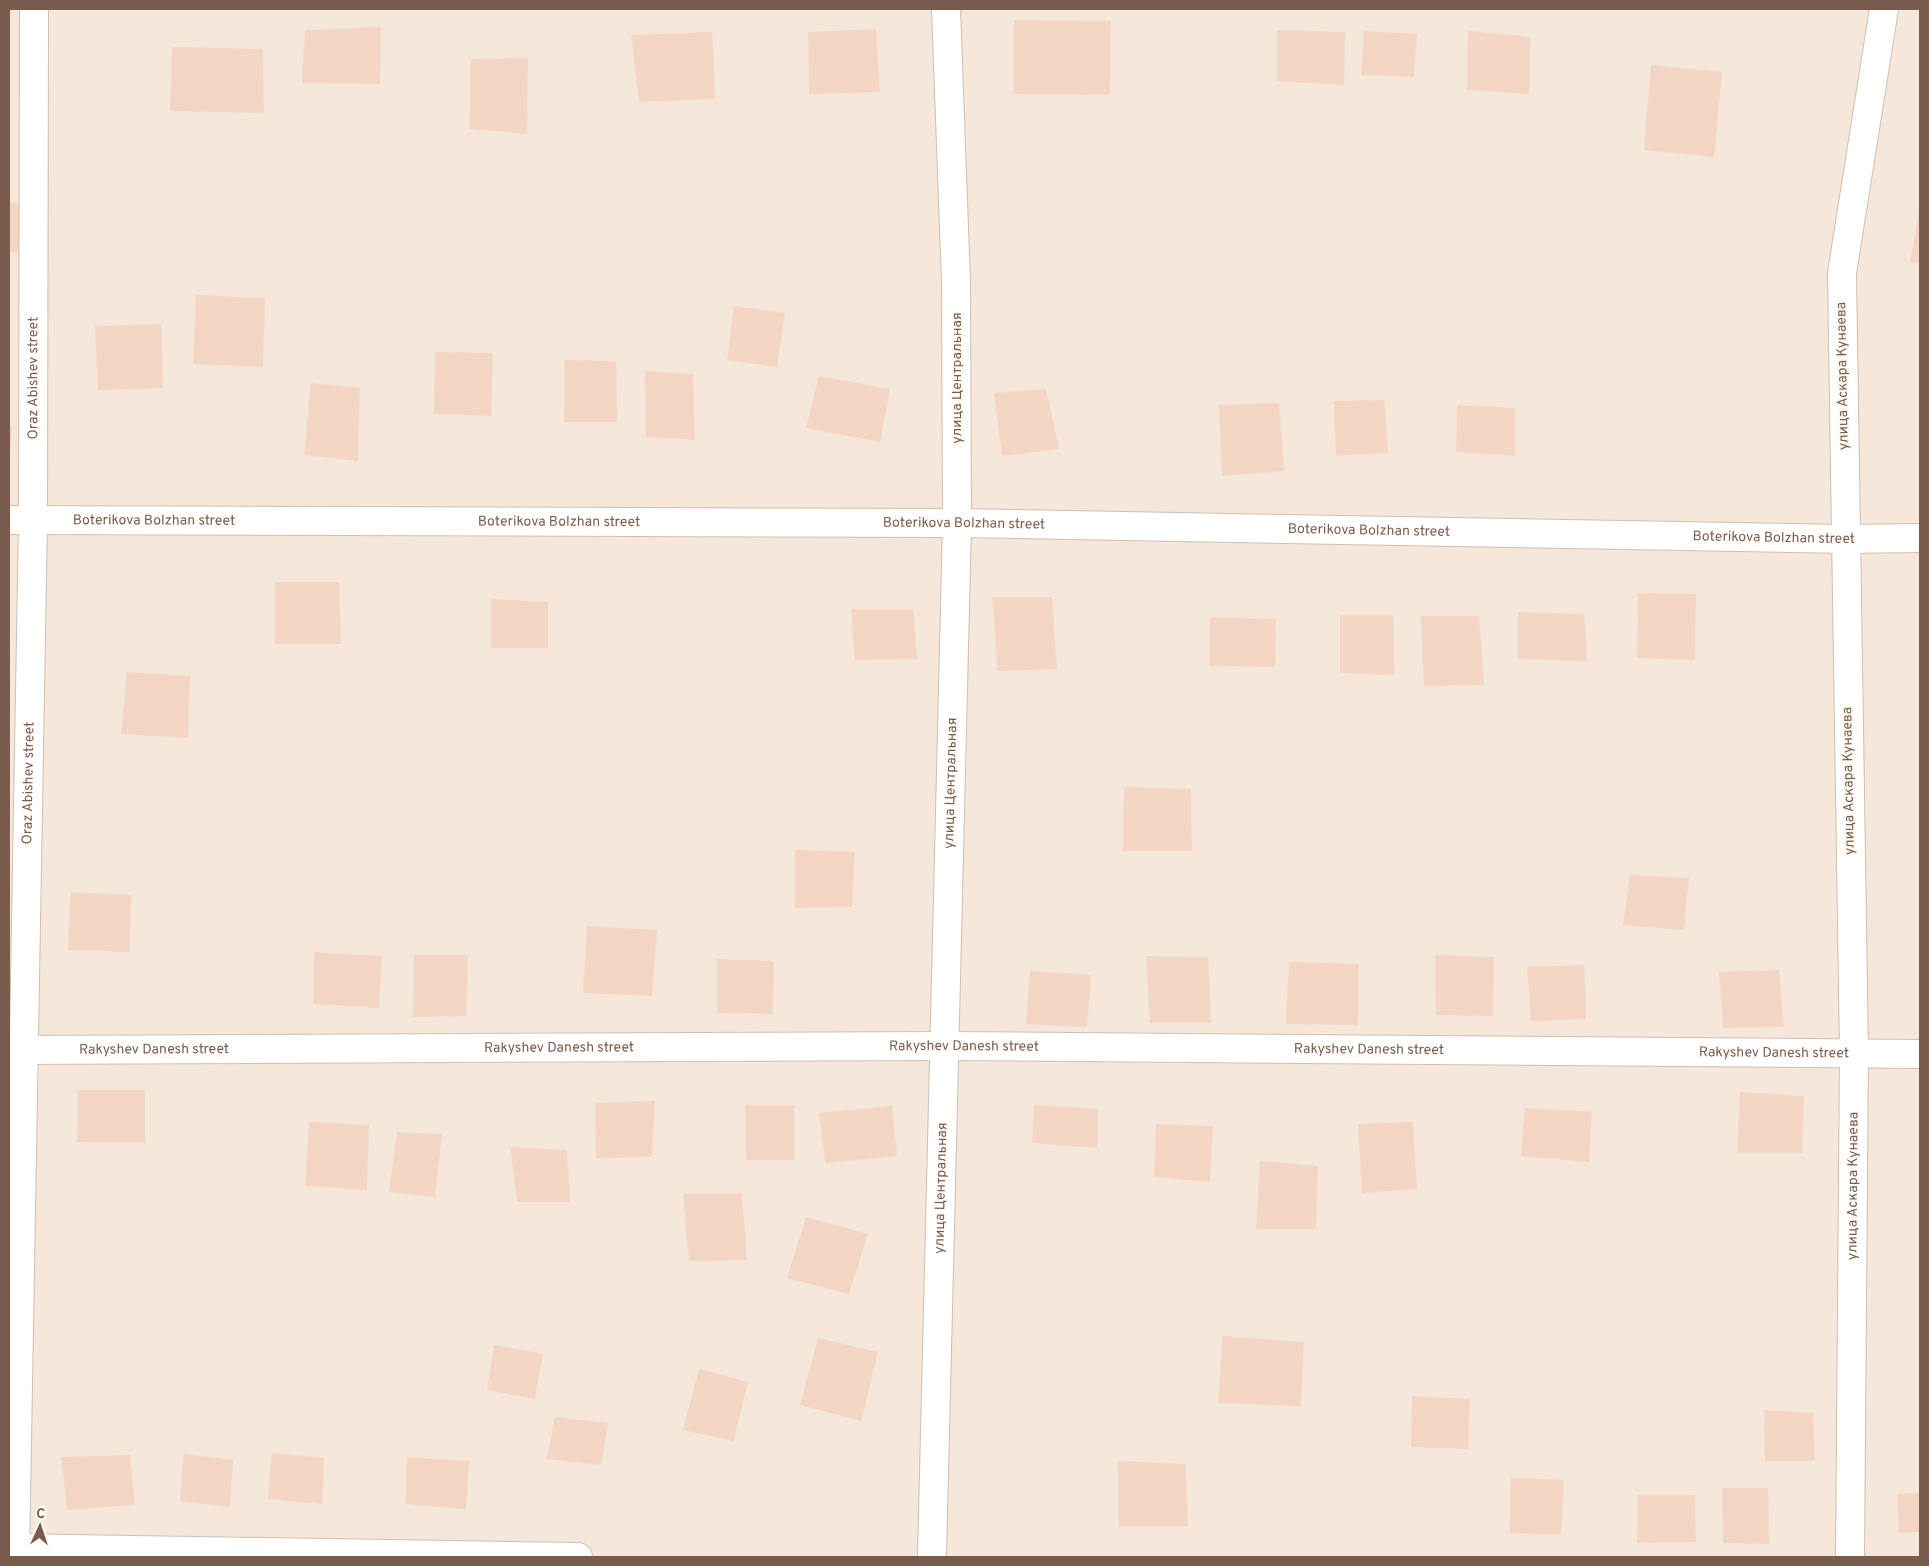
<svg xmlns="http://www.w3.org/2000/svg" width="1929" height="1566" viewBox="0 0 1929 1566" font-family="Overpass,sans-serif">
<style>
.residential{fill:#f5e8da}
.building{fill:#f3d5c3}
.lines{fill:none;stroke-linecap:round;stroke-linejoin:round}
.minor-casing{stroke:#d1beb0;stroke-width:30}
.minor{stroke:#fff;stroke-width:28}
.labels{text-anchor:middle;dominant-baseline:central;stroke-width:4.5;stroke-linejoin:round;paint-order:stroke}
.street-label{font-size:14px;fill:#7a5c4d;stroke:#fffaf3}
</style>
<rect width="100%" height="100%" fill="#fdf6ec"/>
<rect class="residential" x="9" y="9" width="1911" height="1548"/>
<g class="building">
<path d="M1014,20l97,1 -1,74 -96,-1z"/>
<path d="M381,27l-1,57 -78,-1 3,-53z"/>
<path d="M876,29l4,63 -71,2 -1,-62z"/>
<path d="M1277,30l68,2 -1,53 -67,-4z"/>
<path d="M1364,31l53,3 -3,43 -53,-2z"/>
<path d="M1468,31l62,6 -1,57 -62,-4z"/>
<path d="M712,32l3,67 -76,3 -8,-67z"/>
<path d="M172,47l91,2 1,64 -94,-2z"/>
<path d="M528,58l-1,76 -57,-5 1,-70z"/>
<path d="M1651,65l71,7 -8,85 -70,-7z"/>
<path d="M9,202l17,3 -9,48 -8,-2z"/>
<path d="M1919,213h1v50l-10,-1z"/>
<path d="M196,295l69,3 -2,69 -70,-3z"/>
<path d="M734,306l51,7 -8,54 -50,-7z"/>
<path d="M161,324l2,64 -65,2 -3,-64z"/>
<path d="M435,352l58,1 -2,63 -57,-2z"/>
<path d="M565,360l51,1 1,61h-53z"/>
<path d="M645,371l48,3 2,66 -49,-3z"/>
<path d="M819,376l71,13 -10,53 -74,-14z"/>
<path d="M311,383l49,5 -2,73 -54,-6z"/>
<path d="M1046,389l13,60 -57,7 -8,-63z"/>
<path d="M1384,400l4,53 -52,3 -2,-55z"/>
<path d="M1279,403l5,68 -62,5 -3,-71z"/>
<path d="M1457,405l58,3v48l-59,-4z"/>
<path d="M9,426h3l-2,29h-1z"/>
<path d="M275,582h64l2,62h-66z"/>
<path d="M1638,593l58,1 -1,66 -58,-2z"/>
<path d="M992,597h60l5,72 -59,2z"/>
<path d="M491,599l57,3v46h-57z"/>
<path d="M851,609h62l4,50 -62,1z"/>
<path d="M1518,612l66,2 3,47 -69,-2z"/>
<path d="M1340,615h53l1,60 -54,-2z"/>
<path d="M1421,616h58l5,69 -60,1z"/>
<path d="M1210,617l66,2 -1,48 -66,-1z"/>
<path d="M127,672l63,4 -2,62 -67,-4z"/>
<path d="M1124,787l67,2 1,62h-69z"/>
<path d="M795,850l60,2 -3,55 -57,1z"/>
<path d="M1630,875l59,3 -5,52 -61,-5z"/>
<path d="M71,892l60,3 -2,57 -61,-2z"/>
<path d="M587,926l70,4 -5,66 -69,-3z"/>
<path d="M314,952l68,4 -3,52 -66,-4z"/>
<path d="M414,955h54l-2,61 -53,1z"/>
<path d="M1435,955l59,2 -1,59 -57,-1z"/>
<path d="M1146,956l62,1 3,66h-61z"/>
<path d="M717,959l57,2 -1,53 -56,-1z"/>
<path d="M1289,962l70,2 -1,61 -72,-1z"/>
<path d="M1584,965l2,54 -55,2 -4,-54z"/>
<path d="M1779,970l5,57 -61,1 -4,-56z"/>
<path d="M1030,971l61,4 -4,52 -61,-3z"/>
<path d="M78,1090h67v53l-68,-1z"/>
<path d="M1740,1092l64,4 -2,57h-65z"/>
<path d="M655,1101l-3,56 -56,1 -1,-55z"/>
<path d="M745,1105h49v55h-48z"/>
<path d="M1034,1105l64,4 -1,39 -65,-5z"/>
<path d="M892,1106l5,50 -72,7 -6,-50z"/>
<path d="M1525,1108l67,4 -3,50 -68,-6z"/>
<path d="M309,1122l60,3 -2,65 -62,-4z"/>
<path d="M1413,1122l4,67 -55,4 -4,-69z"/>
<path d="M1156,1124l57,2 -3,56 -56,-5z"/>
<path d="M397,1132l45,2 -7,63 -46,-5z"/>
<path d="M510,1147l57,3 3,52h-53z"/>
<path d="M1260,1161l58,5 -2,63h-60z"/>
<path d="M742,1193l5,67 -58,1 -6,-67z"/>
<path d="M806,1217l62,17 -19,60 -62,-16z"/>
<path d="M1223,1336l81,6 -3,64 -83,-3z"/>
<path d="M818,1338l60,14 -17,69 -61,-16z"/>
<path d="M494,1345l49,9 -8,45 -48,-9z"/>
<path d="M699,1369l49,13 -14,59 -51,-11z"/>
<path d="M1412,1396l58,3 -2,50 -57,-2z"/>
<path d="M1764,1410l49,3 2,48h-50z"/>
<path d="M555,1417l53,6 -7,42 -54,-6z"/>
<path d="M272,1453l52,5 -2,46 -54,-5z"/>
<path d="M184,1454l49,6 -3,47 -50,-6z"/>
<path d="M130,1455l5,50 -68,5 -6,-53z"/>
<path d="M407,1457l62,4 -3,48 -60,-5z"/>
<path d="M1118,1461l67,3 3,62 -69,1z"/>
<path d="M1511,1478l53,2 -3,55 -51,-2z"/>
<path d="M1722,1488h46l1,56 -46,-1z"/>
<path d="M1920,1493v39l-21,1 -2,-39z"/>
<path d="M1638,1495h57l1,47 -59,1z"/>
</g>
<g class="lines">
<defs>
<g id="minor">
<path id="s1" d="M9,520l948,3 888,16 75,-1"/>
<path id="s2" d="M9,1050l934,-4 977,8"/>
<path d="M9,1548l569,9"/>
<path id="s3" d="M15,1557l18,-1037 1,-511"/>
<path id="s4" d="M932,1557l25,-1034 -1,-241 -10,-273"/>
<path id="s5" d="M1850,1557l4,-504 -12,-780 42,-264"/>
</g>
</defs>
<use href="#minor" class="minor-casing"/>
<use href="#minor" class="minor"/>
</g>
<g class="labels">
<g class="street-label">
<text transform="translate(1843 376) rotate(-91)">улица Аскара Кунаева</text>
<text stroke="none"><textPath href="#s3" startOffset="1179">Oraz Abishev street</textPath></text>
<text transform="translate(957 378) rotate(-90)">улица Центральная</text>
<text stroke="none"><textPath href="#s1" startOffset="145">Boterikova Bolzhan street</textPath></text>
<text stroke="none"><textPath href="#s1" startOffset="550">Boterikova Bolzhan street</textPath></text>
<text stroke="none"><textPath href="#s1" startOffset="955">Boterikova Bolzhan street</textPath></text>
<text stroke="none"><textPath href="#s1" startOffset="1360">Boterikova Bolzhan street</textPath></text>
<text stroke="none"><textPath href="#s1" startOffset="1765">Boterikova Bolzhan street</textPath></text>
<text transform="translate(1849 781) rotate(-91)">улица Аскара Кунаева</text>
<text stroke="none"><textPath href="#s3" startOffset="774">Oraz Abishev street</textPath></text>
<text stroke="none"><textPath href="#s4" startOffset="774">улица Центральная</textPath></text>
<text stroke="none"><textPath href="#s2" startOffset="955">Rakyshev Danesh street</textPath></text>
<text stroke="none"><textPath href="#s2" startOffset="550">Rakyshev Danesh street</textPath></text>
<text stroke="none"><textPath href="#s2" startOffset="145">Rakyshev Danesh street</textPath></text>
<text stroke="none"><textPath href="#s2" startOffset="1360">Rakyshev Danesh street</textPath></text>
<text stroke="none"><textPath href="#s2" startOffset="1765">Rakyshev Danesh street</textPath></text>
<text stroke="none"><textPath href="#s5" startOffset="371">улица Аскара Кунаева</textPath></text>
<text stroke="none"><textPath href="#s4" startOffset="369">улица Центральная</textPath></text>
</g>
</g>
<rect width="1929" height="1566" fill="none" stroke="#7a5c4d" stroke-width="20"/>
<g transform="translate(40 1526) rotate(3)" stroke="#fffaf3" stroke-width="4" paint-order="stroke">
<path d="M0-4L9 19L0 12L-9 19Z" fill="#7a5c4d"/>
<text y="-8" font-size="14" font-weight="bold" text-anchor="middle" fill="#7a5c4d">С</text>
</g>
</svg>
